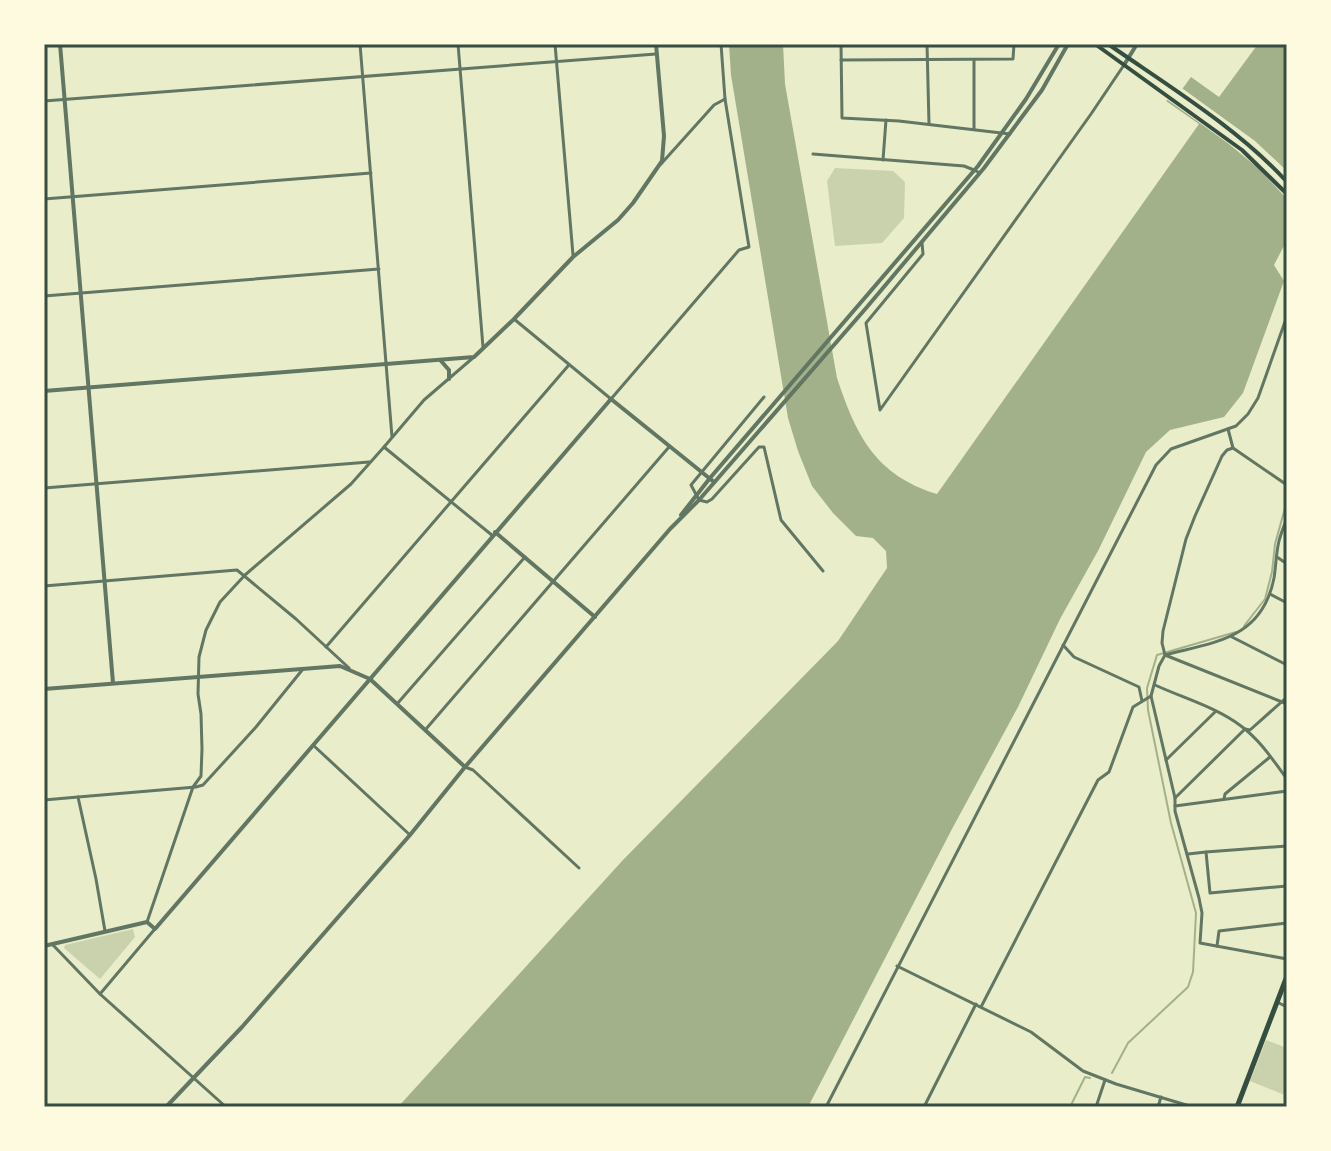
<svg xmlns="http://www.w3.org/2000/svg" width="1331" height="1151" viewBox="0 0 1331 1151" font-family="'Public Sans',sans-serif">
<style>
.green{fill:#cad2ad}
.water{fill:#a3b18a}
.pier{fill:#e9edc9}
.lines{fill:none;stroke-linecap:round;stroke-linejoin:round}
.stream{stroke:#a3b18a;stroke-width:2}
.minor{stroke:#617663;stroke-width:3}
.tertiary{stroke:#617663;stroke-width:4}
.secondary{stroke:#344e41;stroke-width:4}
.primary{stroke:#344e41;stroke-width:5}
.neatline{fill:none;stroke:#344e41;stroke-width:3}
</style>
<rect width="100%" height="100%" fill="#e9edc9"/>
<g class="green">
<path d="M835,168l58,3 12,11 -1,36 -22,25 -47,3 -8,-65z"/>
<path d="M133,929l2,8 -35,42 -36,-31 1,-3z"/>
<path d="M1266,1040l21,8v48l-37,-15z"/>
</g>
<path class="water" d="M729,44h54l2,40 52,294c19,57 38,97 100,116l262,-370 -33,-23 14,-9 11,-15 28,20 39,-53h29v196l-13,25 10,16 -41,112 -19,24 -54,13 -24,22 -47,97 -39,70 -42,88 -66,122 -144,278h-410l225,-247 215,-219 49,-73 -1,-17 -13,-13 -17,-2 -23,-23 -21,-27 -14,-35 -10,-33 -57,-343z"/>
<path class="pier" d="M1179,86l76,55 32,30v28l-28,-30 -30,-25 -64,-46z"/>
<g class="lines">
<g class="stream">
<path d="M1244,626l21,-27 7,-27 3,-28 12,-43"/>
<path d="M1112,1073l16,-30 60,-56 5,-15 3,-59 -25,-90 -23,-113 -1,-22 10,-33 79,-23"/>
<path d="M1070,1107l15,-30 5,1"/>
</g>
<g class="minor">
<path d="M360,44l32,393"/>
<path d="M458,44l25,303"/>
<path d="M555,44l18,211"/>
<path d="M841,44l1,74 57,3 111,13"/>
<path d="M927,44l2,80"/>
<path d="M841,60l172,-1 1,-15"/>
<path d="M974,61v68"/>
<path d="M44,101l612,-47"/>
<path d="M813,154l151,12 10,4 6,3"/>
<path d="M883,160l3,-40"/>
<path d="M661,164l53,-59 11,-6"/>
<path d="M44,199l327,-26"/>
<path d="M922,243l1,11 -57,69 14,87 211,-296 33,-49"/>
<path d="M44,296l335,-27"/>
<path d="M514,319l97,80 128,-149 10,-3 -24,-148 -4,-55"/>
<path d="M764,397l-73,88 8,15 8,2 5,-3 47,-52h5l17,73 42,51"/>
<path d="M1228,429l5,19 54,37"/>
<path d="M384,447l109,89"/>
<path d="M1233,448l-6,2 -5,6 -27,60 -9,23 -23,92 -1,12 3,12 122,49"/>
<path d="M44,488l325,-26"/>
<path d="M1287,518c-3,8 -6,15 -8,23 -3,12 -3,25 -5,37 -12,61 -59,64 -109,77l-6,11 -8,30 24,102v13l24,87 3,15 -2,30 87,16"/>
<path d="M1277,557l10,7"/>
<path d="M44,586l193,-16 59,49 53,49"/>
<path d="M1270,594l17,9"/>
<path d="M1232,637l55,28"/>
<path d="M1063,645l11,12 65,30 3,14"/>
<path d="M326,647l242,-281"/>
<path d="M1155,685c28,13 61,22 86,41 19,14 32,34 46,53"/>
<path d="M397,704l128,-147"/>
<path d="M426,729l243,-282"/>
<path d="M313,745l97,90"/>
<path d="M1166,760l49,-48"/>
<path d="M465,767l8,3 106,98"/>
<path d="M1175,798l70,-69 5,1 37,-33"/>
<path d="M1224,799l1,-5 45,-37"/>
<path d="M44,800l34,-3"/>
<path d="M1175,806l112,-15"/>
<path d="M1287,846l-81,6 4,41 77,-7"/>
<path d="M1188,854l18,-2"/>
<path d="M147,922l46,-135 8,-11 1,-27 -1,-35 -3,-20 1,-37 7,-27 14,-28 25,-27 106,-91 33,-37 40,-47 50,-43"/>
<path d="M105,931l-9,-52 -18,-82 118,-10 7,-2 53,-58 47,-58"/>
<path d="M52,944l48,50 126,113"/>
<path d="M1217,946l2,-15 68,-8"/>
<path d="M897,966l134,66 52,39 33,13 77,23"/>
<path d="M100,994l54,-64"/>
<path d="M1277,1002l10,5"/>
<path d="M981,1007l117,-227 11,-8 24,-65 18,-11"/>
<path d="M826,1107l330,-642 15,-16 65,-23 12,-12 10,-16 29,-82"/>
<path d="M924,1107l52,-103"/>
<path d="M1096,1107l9,-27"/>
<path d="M1158,1107l3,-10"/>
</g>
<g class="tertiary">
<path d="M60,44l53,639"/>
<path d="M1124,65l13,-21"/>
<path d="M441,361l8,9v9"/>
<path d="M44,391l430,-34 40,-38 59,-62 45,-37 15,-17 29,-42 2,-25 -8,-92"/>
<path d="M681,515l29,-37 268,-312 48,-67 33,-55"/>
<path d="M495,532l100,85"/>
<path d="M44,689l296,-23 30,13 95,88"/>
<path d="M44,946l103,-24 8,7 456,-530 103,83"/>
<path d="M166,1107l76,-80 168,-192 55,-68 205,-238 29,-29 168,-193 117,-139 58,-78 26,-46"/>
</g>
<g class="secondary">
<path d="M1095,44l147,106 45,44"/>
<path d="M1108,44c59,41 131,85 179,138"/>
</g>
<path class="primary" d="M1237,1107l50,-131"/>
</g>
<rect width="1331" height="1151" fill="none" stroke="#fefae0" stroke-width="92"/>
<rect x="46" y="46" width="1239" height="1059" class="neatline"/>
</svg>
